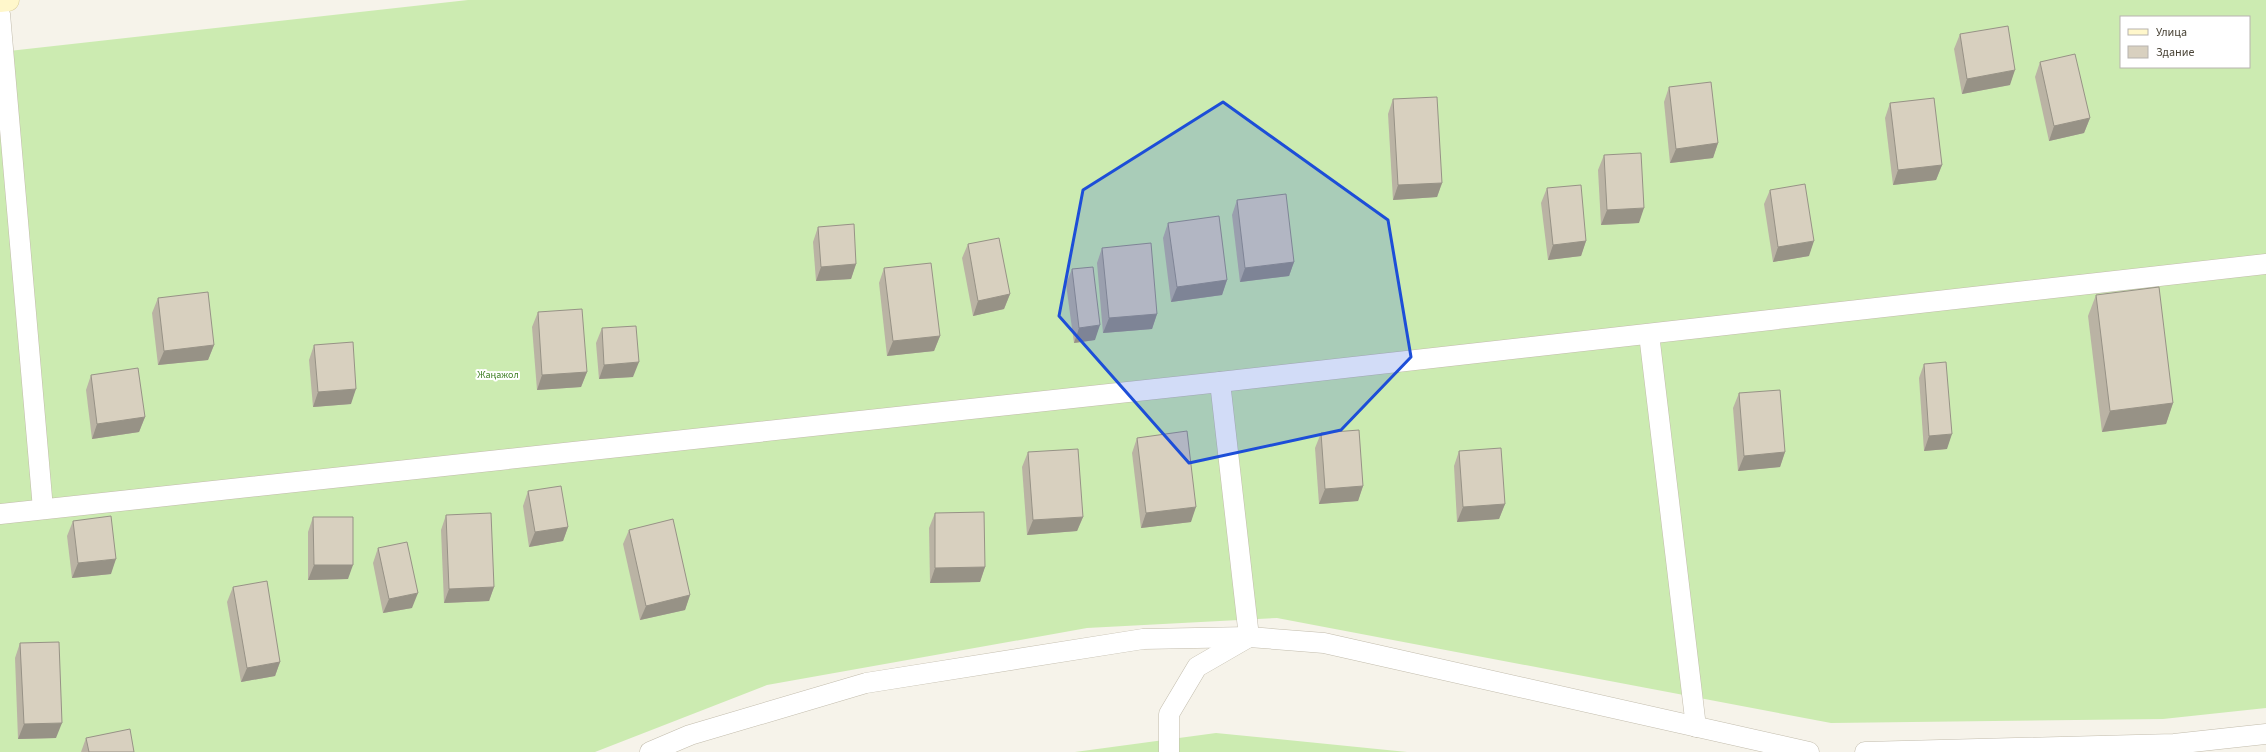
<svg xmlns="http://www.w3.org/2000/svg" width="2266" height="752" viewBox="0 0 2266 752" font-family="'Source Sans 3',sans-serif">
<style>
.garden{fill:#ccebb1;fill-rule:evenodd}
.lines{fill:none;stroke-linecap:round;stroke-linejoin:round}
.lane-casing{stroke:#c2bcac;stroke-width:21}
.secondary-casing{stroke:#d8cc98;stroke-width:23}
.lane{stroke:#fff;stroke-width:20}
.secondary{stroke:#fff7cb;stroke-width:22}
.wall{fill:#bab3a4}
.shaded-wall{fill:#979286}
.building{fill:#d8d0bf;stroke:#979286}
.marked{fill:#1d4ed8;fill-opacity:0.2;stroke:#1d4ed8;stroke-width:3;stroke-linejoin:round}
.labels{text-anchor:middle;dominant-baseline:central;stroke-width:4;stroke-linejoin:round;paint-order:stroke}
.park-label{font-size:10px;fill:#418027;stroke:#fff}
</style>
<rect width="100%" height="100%" fill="#f6f3ea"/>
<g class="garden">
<path d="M468,0h1798v708l-103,11 -332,4 -554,-105 -190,10 -320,57 -172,67h-595v-700zM2121,17h128v50h-128z"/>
<path d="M1216,733l191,19h-332z"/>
</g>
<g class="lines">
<defs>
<g id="lane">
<path d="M0,14l43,495"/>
<path d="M1649,334l47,393"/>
<path d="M0,514l1220,-132 1046,-118"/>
<path d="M650,752l40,-17 176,-52 277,-44 106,-2 75,6 485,109"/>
<path d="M1169,752v-38l28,-47 52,-30 -29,-255"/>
<path d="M1865,752l309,-8 92,-10"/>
</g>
<path id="secondary" d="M0,1l8,-1"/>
</defs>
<use href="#lane" class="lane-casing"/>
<use href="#secondary" class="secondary-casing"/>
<use href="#lane" class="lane"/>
<use href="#secondary" class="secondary"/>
</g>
<g class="wall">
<path d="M1960,34l50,51 -48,9 -8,-45z"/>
<path d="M2040,62l50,56 -6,15 -35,8 -14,-64z"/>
<path d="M1669,87l49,56 -5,15 -43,5 -6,-61z"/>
<path d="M1393,99l49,84 -5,14 -44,3 -5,-86z"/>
<path d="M1890,103l52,62 -6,15 -43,5 -8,-67z"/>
<path d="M1604,155l35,68 -38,2 -3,-55z"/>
<path d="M1547,188l39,53 -5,15 -33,4 -7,-57z"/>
<path d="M1770,190l39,66 -36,6 -9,-58z"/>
<path d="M1237,200l57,62 -5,14 -49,6 -8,-67z"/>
<path d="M1168,223l59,57 -5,15 -51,7 -8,-64z"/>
<path d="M818,227l38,37 -5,15 -35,2 -3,-39z"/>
<path d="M968,244l42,50 -6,15 -31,7 -11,-58z"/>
<path d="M1102,248l55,66 -5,15 -49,4 -6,-70z"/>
<path d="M884,268l56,68 -6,15 -47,5 -8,-73z"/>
<path d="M1072,269l23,71 -21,3 -8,-59z"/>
<path d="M2096,295l77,108 -7,21 -64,8 -14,-116z"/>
<path d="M158,298l56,47 -6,15 -50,5 -6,-52z"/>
<path d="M538,312l49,60 -6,15 -44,3 -5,-63z"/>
<path d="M602,328l31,49 -34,2 -3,-36z"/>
<path d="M314,345l37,59 -38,3 -4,-47z"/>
<path d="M1924,364l23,85 -23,2 -5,-73z"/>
<path d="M91,375l54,42 -6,15 -47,7 -6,-49z"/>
<path d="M1739,393l46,59 -5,15 -42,4 -5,-63z"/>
<path d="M1321,433l42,53 -5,15 -39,3 -4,-56z"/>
<path d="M1137,438l54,84 -50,6 -9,-75z"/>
<path d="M1459,451l46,53 -6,15 -42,3 -3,-56z"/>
<path d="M1028,452l55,65 -6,14 -50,4 -5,-68z"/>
<path d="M528,491l40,36 -5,14 -34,6 -6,-41z"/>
<path d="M935,513l50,54 -5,15 -50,1 -1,-55z"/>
<path d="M446,515l48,72 -5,14 -45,2 -3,-73z"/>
<path d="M313,517l35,62 -40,1v-48z"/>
<path d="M73,521l38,53 -39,4 -5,-42z"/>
<path d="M629,530l61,65 -5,15 -45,10 -17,-76z"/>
<path d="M378,548l34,60 -29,5 -10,-50z"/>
<path d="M233,587l47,75 -5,14 -34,6 -14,-80z"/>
<path d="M20,643l36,95 -38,1 -3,-81z"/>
<path d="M86,738l48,14h-53z"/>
</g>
<g class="shaded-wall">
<path d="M2015,70l-5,15 -48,9 5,-15z"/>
<path d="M2090,118l-6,15 -35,8 5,-15z"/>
<path d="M1718,143l-5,15 -43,5 6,-14z"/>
<path d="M1942,165l-6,15 -43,5 5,-15z"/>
<path d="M1442,183l-5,14 -44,3 5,-15z"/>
<path d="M1644,208l-5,15 -38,2 6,-15z"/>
<path d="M1586,241l-5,15 -33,4 5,-15z"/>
<path d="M1814,241l-5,15 -36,6 5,-15z"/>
<path d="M1294,262l-5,14 -49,6 5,-14z"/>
<path d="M856,264l-5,15 -35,2 5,-14z"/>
<path d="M1227,280l-5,15 -51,7 6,-15z"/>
<path d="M1010,294l-6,15 -31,7 5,-15z"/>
<path d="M1157,314l-5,15 -49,4 6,-15z"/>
<path d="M1100,325l-5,15 -21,3 5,-15z"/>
<path d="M940,336l-6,15 -47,5 6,-15z"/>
<path d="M214,345l-6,15 -50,5 6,-14z"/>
<path d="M639,362l-6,15 -34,2 5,-14z"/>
<path d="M587,372l-6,15 -44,3 5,-15z"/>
<path d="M356,389l-5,15 -38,3 5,-15z"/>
<path d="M2173,403l-7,21 -64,8 8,-21z"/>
<path d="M145,417l-6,15 -47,7 5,-15z"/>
<path d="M1952,434l-5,15 -23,2 5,-15z"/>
<path d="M1785,452l-5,15 -42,4 6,-15z"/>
<path d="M1363,486l-5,15 -39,3 6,-15z"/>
<path d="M1505,504l-6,15 -42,3 6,-15z"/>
<path d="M1196,507l-5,15 -50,6 5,-15z"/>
<path d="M1083,517l-6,14 -50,4 6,-15z"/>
<path d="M568,527l-5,14 -34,6 6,-15z"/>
<path d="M116,559l-5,15 -39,4 6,-15z"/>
<path d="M314,565h39l-5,14 -40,1z"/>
<path d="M985,567l-5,15 -50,1 5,-15z"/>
<path d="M494,587l-5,14 -45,2 5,-14z"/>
<path d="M418,593l-6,15 -29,5 6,-14z"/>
<path d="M690,595l-5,15 -45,10 6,-14z"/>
<path d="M280,662l-5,14 -34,6 6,-14z"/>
<path d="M62,723l-6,15 -38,1 6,-15z"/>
</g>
<g class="building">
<path d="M2008,26l7,44 -48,9 -7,-45z"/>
<path d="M2075,54l15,64 -36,8 -14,-64z"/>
<path d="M1711,82l7,61 -42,6 -7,-62z"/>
<path d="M1437,97l5,86 -44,2 -5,-86z"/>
<path d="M1934,98l8,67 -44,5 -8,-67z"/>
<path d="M1641,153l3,55 -37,2 -3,-55z"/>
<path d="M1805,184l9,57 -36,6 -8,-57z"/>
<path d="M1581,185l5,56 -33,4 -6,-57z"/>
<path d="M1286,194l8,68 -49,6 -8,-68z"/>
<path d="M1219,216l8,64 -50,7 -9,-64z"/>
<path d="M854,224l2,40 -35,3 -3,-40z"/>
<path d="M999,238l11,56 -32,7 -10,-57z"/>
<path d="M1151,243l6,71 -48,4 -7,-70z"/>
<path d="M931,263l9,73 -47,5 -9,-73z"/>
<path d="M1093,267l7,58 -21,3 -7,-59z"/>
<path d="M2159,287l14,116 -63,8 -14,-116z"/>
<path d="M208,292l6,53 -50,6 -6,-53z"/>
<path d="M582,309l5,63 -45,3 -4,-63z"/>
<path d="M636,326l3,36 -35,3 -2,-37z"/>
<path d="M353,342l3,47 -38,3 -4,-47z"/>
<path d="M1946,362l6,72 -23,2 -5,-72z"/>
<path d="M138,368l7,49 -48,7 -6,-49z"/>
<path d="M1780,390l5,62 -41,4 -5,-63z"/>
<path d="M1359,430l4,56 -38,3 -4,-56z"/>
<path d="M1187,431l9,76 -50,6 -9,-75z"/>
<path d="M1501,448l4,56 -42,3 -4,-56z"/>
<path d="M1078,449l5,68 -50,3 -5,-68z"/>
<path d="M561,486l7,41 -33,5 -7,-41z"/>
<path d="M984,512l1,55 -50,1v-55z"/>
<path d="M491,513l3,74 -45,2 -3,-74z"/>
<path d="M111,516l5,43 -38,4 -5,-42z"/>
<path d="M313,517h40v48h-39z"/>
<path d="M673,519l17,76 -44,11 -17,-76z"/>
<path d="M407,542l11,51 -29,6 -11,-51z"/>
<path d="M267,581l13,81 -33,6 -14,-81z"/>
<path d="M59,642l3,81 -38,1 -4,-81z"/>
<path d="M130,729l4,23h-45l-3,-14z"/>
</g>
<path class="marked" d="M1223,102l165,118 23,137 -70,73 -152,33 -130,-147 24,-126z"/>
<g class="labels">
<g class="park-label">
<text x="498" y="375">Жаңажол</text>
</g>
</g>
<rect x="2120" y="16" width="130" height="52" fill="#ffffff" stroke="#b7b4af"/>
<rect x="2128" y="29" width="20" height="6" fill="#fff7cb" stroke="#b7b4af"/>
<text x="2156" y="36" font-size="12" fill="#4a4437">Улица</text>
<rect x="2128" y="46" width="20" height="12" fill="#d8d0bf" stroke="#b7b4af"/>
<text x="2156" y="56" font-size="12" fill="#4a4437">Здание</text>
</svg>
